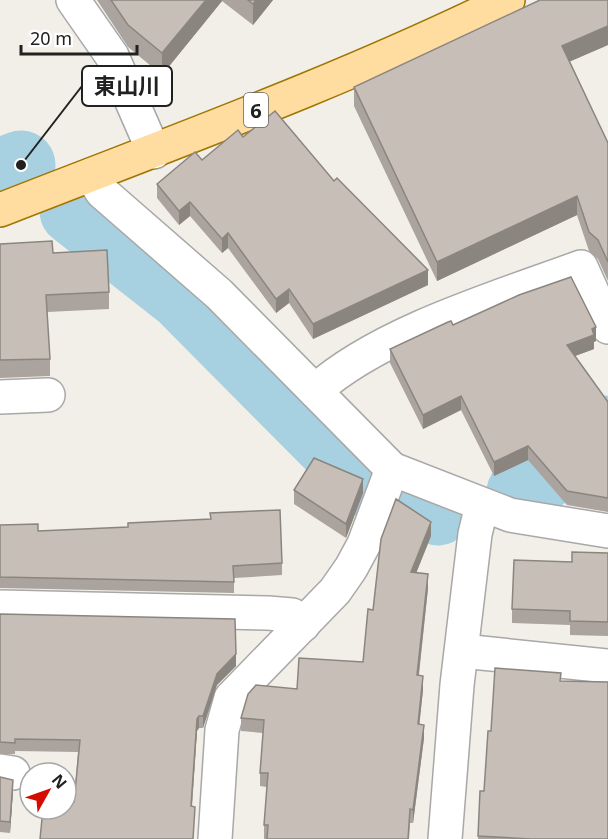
<svg xmlns="http://www.w3.org/2000/svg" width="608" height="839" viewBox="0 0 608 839" font-family="'Noto Sans','Noto Sans JP',sans-serif">
<style>
.lines{fill:none;stroke-linecap:round;stroke-linejoin:round}
.river{stroke:#a7d0e1;stroke-width:69}
.minor-casing{stroke:#a8a8a8;stroke-width:36}
.primary-casing{stroke:#9f7500;stroke-width:36}
.minor{stroke:#fff;stroke-width:33}
.primary{stroke:#ffdca0;stroke-width:33}
.wall{fill:#aba39d}
.shaded-wall{fill:#8b8580}
.building{fill:#c7beb7;stroke:#8b8580;stroke-width:1.5}
.labels{text-anchor:middle;dominant-baseline:central;stroke-width:4.5;stroke-linejoin:round;paint-order:stroke}
.shield{fill:#fff;stroke:#646464;stroke-width:1.5}
.shield-label{font-size:20px;font-weight:bold;fill:#212121}
.leader{fill:none;stroke:#212121;stroke-width:2}
.callout-dot{fill:#212121;stroke:#fff;stroke-width:2}
.callout{fill:#fff;stroke:#212121;stroke-width:2}
.callout-label{font-size:22px;text-anchor:middle;font-weight:bold;fill:#212121}
</style>
<rect width="100%" height="100%" fill="#f2efe8"/>
<g class="lines">
<g class="river">
<path d="M0,173l21,-8"/>
<path d="M74,211l108,85 152,153 46,42 58,20"/>
<path d="M521,492l87,-62"/>
</g>
<defs>
<g id="minor">
<path d="M73,0l39,56 42,96"/>
<path d="M91,175l11,17 117,102 173,175 118,46 98,16"/>
<path d="M315,391c64,-58 184,-94 266,-124l27,60"/>
<path d="M0,397l48,-2"/>
<path d="M0,607l268,6 24,2 11,10"/>
<path d="M462,651l146,15"/>
<path d="M0,771l13,2"/>
<path d="M215,839l7,-109 9,-32 104,-107 16,-23 13,-24 28,-75"/>
<path d="M445,839l12,-154 18,-151 7,-29"/>
</g>
<path id="primary" d="M0,210c171,-67 343,-129 508,-210"/>
</defs>
<use href="#minor" class="minor-casing"/>
<use href="#primary" class="primary-casing"/>
<use href="#minor" class="minor"/>
<use href="#primary" class="primary"/>
</g>
<g class="wall">
<path d="M97,0h176l-20,25 -31,-24 -60,74 -34,-28z"/>
<path d="M608,45l-38,16 38,82v138l-10,-22 -9,-8 -12,-36 -140,66 -83,-175v-19z"/>
<path d="M243,137l91,44 94,104 -115,54 -24,-36 -13,10 -48,-65 -6,5 -32,-37 -11,9 -22,-27v-14z"/>
<path d="M0,244l53,9 56,39v17l-62,3 3,47v17l-50,2z"/>
<path d="M453,325l143,16 -2,1v7l-19,7 33,46v110l-41,-7 -39,-45 -34,16 -33,-66 -38,19 -33,-66v-14z"/>
<path d="M294,490l69,3 -17,45 -52,-34z"/>
<path d="M0,525l38,6 244,32v12l-48,3v15l-234,-5z"/>
<path d="M431,536l-15,37 12,15 -9,87 4,15 -4,34 5,14 -11,85h-3l-1,16h-145v-14l3,-38 -7,-1v-13l3,-40 -22,-2v-13l56,-29 66,-27 10,-52z"/>
<path d="M608,553v83l-38,-1v-10l-58,-2v-14z"/>
<path d="M0,614l236,52 -19,19 -14,43h-4l-2,3 -5,76 3,11 -121,-16 4,-50 -63,-1v3h-15z"/>
<path d="M561,681l47,158h-130l2,-48h4l7,-60z"/>
<path d="M0,777l13,14 -3,42 -10,-1z"/>
</g>
<g class="shaded-wall">
<path d="M206,0h16v1l-60,74v-22z"/>
<path d="M256,0h17l-20,25v-21z"/>
<path d="M608,26v19l-46,20v-19z"/>
<path d="M577,196v19l-140,66v-19z"/>
<path d="M190,202v14l-11,9v-14z"/>
<path d="M228,233v15l-6,5v-14z"/>
<path d="M428,270v15l-115,54v-15z"/>
<path d="M289,289v14l-13,10v-14z"/>
<path d="M596,327v14l-2,1v7l-27,10v-14l25,-16z"/>
<path d="M461,396v14l-38,19v-14z"/>
<path d="M528,446v14l-34,16v-14z"/>
<path d="M363,479v14l-17,45v-14z"/>
<path d="M431,522v14l-20,50v-14z"/>
<path d="M428,574v14l-11,101v-14z"/>
<path d="M236,654v12l-19,19 -14,43v-12l14,-42z"/>
<path d="M423,676v14l-5,48v-14z"/>
<path d="M199,716v12l-2,3 -6,87 6,-99z"/>
<path d="M424,725v13l-11,85v-13z"/>
<path d="M13,780v11l-3,42v-11z"/>
</g>
<g class="building">
<path d="M111,0h95l-44,53 -34,-28z"/>
<path d="M248,0h8l-3,4z"/>
<path d="M540,0h68v26l-46,20 46,97v119l-10,-22 -9,-8 -12,-36 -140,66 -83,-175z"/>
<path d="M275,111l59,70 3,-3 91,92 -115,54 -24,-35 -13,10 -48,-66 -6,6 -32,-37 -11,9 -22,-27 38,-32 7,8 36,-30 5,7z"/>
<path d="M52,241l1,12 54,-3 2,42 -63,3 4,64 -50,1v-116z"/>
<path d="M571,277l25,50 -4,2 2,6 -27,10 41,57v96l-41,-7 -39,-45 -34,16 -33,-66 -38,19 -33,-66 58,-27 3,-1 2,4 66,-30z"/>
<path d="M314,458l49,21 -17,45 -52,-34z"/>
<path d="M396,499l35,23 -20,50 17,2 -11,101 6,1 -5,48 6,1 -11,85 -3,-1 -2,30h-141l1,-14h-4l4,-52h-8l4,-53 -23,-2 7,-24 8,-9 41,4 2,-31 64,4 5,-53 5,1 8,-71z"/>
<path d="M280,510l2,53 -49,3 1,16 -234,-5v-52l38,-1v7l90,-4v-4l83,-4 -1,-6z"/>
<path d="M572,552l36,1v69l-38,-1v-10l-58,-2 2,-49 58,2z"/>
<path d="M0,614l235,5 1,35 -19,20 -14,42h-4l-2,3 -6,87 4,1 -2,32h-153l3,-30h23v-7h8l6,-62 -65,-1v4l-15,-1z"/>
<path d="M495,668l66,5 -1,8 48,1v157h-77l-53,-3 2,-45h4l4,-60h3z"/>
<path d="M0,777l13,3 -3,42 -10,-1z"/>
</g>
<g class="labels">
<rect class="shield" x="244" y="93" width="24" height="34" rx="4.5"/>
<g class="shield-label">
<text x="256" y="110">6</text>
</g>
</g>
<path class="leader" d="M21 165L82 86"/>
<circle class="callout-dot" cx="21" cy="165" r="6"/>
<rect class="callout" x="82" y="66" width="90" height="40" rx="6"/>
<g class="callout-label">
<text x="127" y="94">東山川</text>
</g>
<g transform="translate(48 791) rotate(50)"><circle r="28" fill="#ffffff" stroke="#a6a6a6" stroke-width="1.5"/>
<path d="M0-4.5L10 22L0 15L-10 22Z" fill="#d30e00"/>
<text y="-9" font-size="16" font-weight="bold" text-anchor="middle" fill="#212121">N</text>
</g>
<path d="M21 45v9h116v-9" fill="none" stroke="#212121" stroke-width="3"/>
<text x="30" y="45" font-size="18" fill="#212121" stroke="#ffffff" stroke-width="4.5" paint-order="stroke">20 m</text>
</svg>
